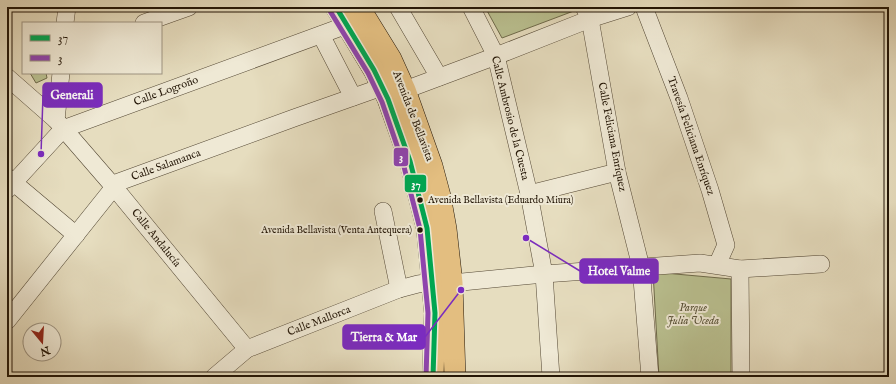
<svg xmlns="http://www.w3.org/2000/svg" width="896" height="384" viewBox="0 0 896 384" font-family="'IM FELL English',serif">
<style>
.green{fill:#b9bf8f;stroke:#6e6a4a}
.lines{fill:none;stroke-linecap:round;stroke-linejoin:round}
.minor-casing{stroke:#534734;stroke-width:18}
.major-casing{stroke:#221506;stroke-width:22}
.minor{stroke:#efe9d5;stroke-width:17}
.major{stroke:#e3be80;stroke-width:21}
.bus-1-casing{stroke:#efe9d5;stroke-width:8}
.bus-2-casing{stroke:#efe9d5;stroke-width:8}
.bus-1{stroke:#00a651;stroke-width:5}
.bus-2{stroke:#8e44ad;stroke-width:5}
.bus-dot{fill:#221506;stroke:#efe9d5;stroke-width:1.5}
.labels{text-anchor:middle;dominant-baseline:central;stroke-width:4;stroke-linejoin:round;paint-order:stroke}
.bus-label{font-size:10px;fill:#221506;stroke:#efe9d5;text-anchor:start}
.street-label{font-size:11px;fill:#221506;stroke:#efe9d5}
.park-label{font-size:11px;font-style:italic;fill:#575036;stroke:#efe9d5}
.leader{fill:none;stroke:#7b2cbf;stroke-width:1.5}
.callout-dot{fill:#7b2cbf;stroke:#efe9d5;stroke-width:1.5}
.callout{fill:#7b2cbf;stroke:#7b2cbf;stroke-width:1.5}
.callout-label{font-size:12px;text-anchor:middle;font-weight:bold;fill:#fff}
.line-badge{stroke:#efe9d5;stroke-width:1.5}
.badge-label{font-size:11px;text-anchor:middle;font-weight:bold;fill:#fff}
</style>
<rect width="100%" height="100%" fill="#e6ddbf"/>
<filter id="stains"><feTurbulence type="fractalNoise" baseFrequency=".005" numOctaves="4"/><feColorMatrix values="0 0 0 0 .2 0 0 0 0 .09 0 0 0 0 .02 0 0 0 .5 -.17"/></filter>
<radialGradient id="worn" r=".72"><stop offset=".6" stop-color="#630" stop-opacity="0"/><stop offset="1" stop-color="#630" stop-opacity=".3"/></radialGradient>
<g class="green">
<path d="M485,7h93l1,2 -77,29z"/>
<path d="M30,73h16l1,5 -11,5z"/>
<path d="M653,272l78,7v98h-72z"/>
</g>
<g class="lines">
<defs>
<g id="minor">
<path d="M398,7l41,70"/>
<path d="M471,7l25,49 33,138 15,80 7,103"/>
<path d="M584,7l6,12 27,153 24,95 9,110"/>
<path d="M644,7l35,91 31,92 16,55 -9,20"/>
<path d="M65,23l2,-16"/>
<path d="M144,23l45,-16"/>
<path d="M321,35l32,62"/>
<path d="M7,77l49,43 58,67 133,162"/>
<path d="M405,90l91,-34 94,-37 38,-12"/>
<path d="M56,120l5,-47"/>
<path d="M7,177l69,58"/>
<path d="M7,190l56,-61 284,-104"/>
<path d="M529,194l88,-22"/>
<path d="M383,211l16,78"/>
<path d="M740,269l1,108"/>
<path d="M452,283l92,-9 156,-11 40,6 81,-5"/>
<path d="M7,321l107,-134 2,-4 178,-65 88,-31"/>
<path d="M214,377l33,-28 152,-60 19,-5 15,-2"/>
</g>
<g id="major">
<path d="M336,7l38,63 14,29 22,62 17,67 3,31 5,54 -2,64"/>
<path d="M359,7l32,52 14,31 27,76 8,30 6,33 6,54 3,94"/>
</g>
</defs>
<use href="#minor" class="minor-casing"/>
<use href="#major" class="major-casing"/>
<use href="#minor" class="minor"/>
<use href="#major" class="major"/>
<defs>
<path id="bus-1" d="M336,7l38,63 14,29 22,62 17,67 8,85 -2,64"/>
<path id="bus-2" d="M330,11l38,62 14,29 21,61 17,66 8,84 -2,64"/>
</defs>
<use href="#bus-1" class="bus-1-casing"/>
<use href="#bus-2" class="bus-2-casing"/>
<use href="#bus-1" class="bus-1"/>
<use href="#bus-2" class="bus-2"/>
</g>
<g class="bus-dot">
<circle cx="420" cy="200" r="3.5"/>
<circle cx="420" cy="230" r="3.5"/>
</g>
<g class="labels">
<g class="bus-label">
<text x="428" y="200">Avenida Bellavista (Eduardo Miura)</text>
<text x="412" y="230" text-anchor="end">Avenida Bellavista (Venta Antequera)</text>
</g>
<g class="street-label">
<text transform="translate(166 91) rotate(-20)">Calle Logroño</text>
<text transform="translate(413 116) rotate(69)">Avenida de Bellavista</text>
<text transform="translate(510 118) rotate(76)">Calle Ambrosio de la Cuesta</text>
<text transform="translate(691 136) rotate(71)">Travesía Feliciana Enríquez</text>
<text transform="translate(612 137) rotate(79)">Calle Feliciana Enríquez</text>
<text transform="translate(166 165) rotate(-20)">Calle Salamanca</text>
<text transform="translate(156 238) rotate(51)">Calle Andalucía</text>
<text transform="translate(319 321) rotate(-21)">Calle Mallorca</text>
</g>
<g class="park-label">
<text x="693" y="308">Parque<tspan x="693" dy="13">Julia Uceda</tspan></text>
</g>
</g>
<path class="leader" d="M41 154L43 95M526 238L580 271M461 290L425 337"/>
<g class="callout-dot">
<circle cx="41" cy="154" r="4"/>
<circle cx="526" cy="238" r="4"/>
<circle cx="461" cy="290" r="4"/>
</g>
<g class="callout">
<rect x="43" y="83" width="59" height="24" rx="4"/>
<rect x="580" y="259" width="78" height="24" rx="4"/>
<rect x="343" y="325" width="82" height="24" rx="4"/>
</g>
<g class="callout-label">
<text x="72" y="99">Generali</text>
<text x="619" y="275">Hotel Valme</text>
<text x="384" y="341">Tierra &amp; Mar</text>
</g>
<g class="line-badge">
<rect x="393" y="147" width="16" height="20" rx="4" fill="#8e44ad"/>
<rect x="404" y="174" width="23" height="19" rx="4" fill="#00a651"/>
</g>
<g class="badge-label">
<text x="401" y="161">3</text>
<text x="416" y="188">37</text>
</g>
<rect width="896" height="384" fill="none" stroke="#e6ddbf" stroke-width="24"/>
<rect x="8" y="8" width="880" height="368" fill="none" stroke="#221506" stroke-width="2"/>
<rect x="12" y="12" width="872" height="360" fill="none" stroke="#221506"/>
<rect x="22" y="22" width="140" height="52" fill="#efe9d5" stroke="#9d9482"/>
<rect x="30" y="35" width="20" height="6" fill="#00a651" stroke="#9d9482"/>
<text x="58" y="42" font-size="12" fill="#221506">37</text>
<rect x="30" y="55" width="20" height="6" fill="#8e44ad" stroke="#9d9482"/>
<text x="58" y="62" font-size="12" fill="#221506">3</text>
<g transform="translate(42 342) rotate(162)"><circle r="19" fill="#efe9d5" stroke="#9d9482"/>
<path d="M0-3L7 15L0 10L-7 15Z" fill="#8f2418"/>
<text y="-6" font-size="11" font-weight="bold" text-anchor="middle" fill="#221506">N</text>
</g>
<rect width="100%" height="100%" filter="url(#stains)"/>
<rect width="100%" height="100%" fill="url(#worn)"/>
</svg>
